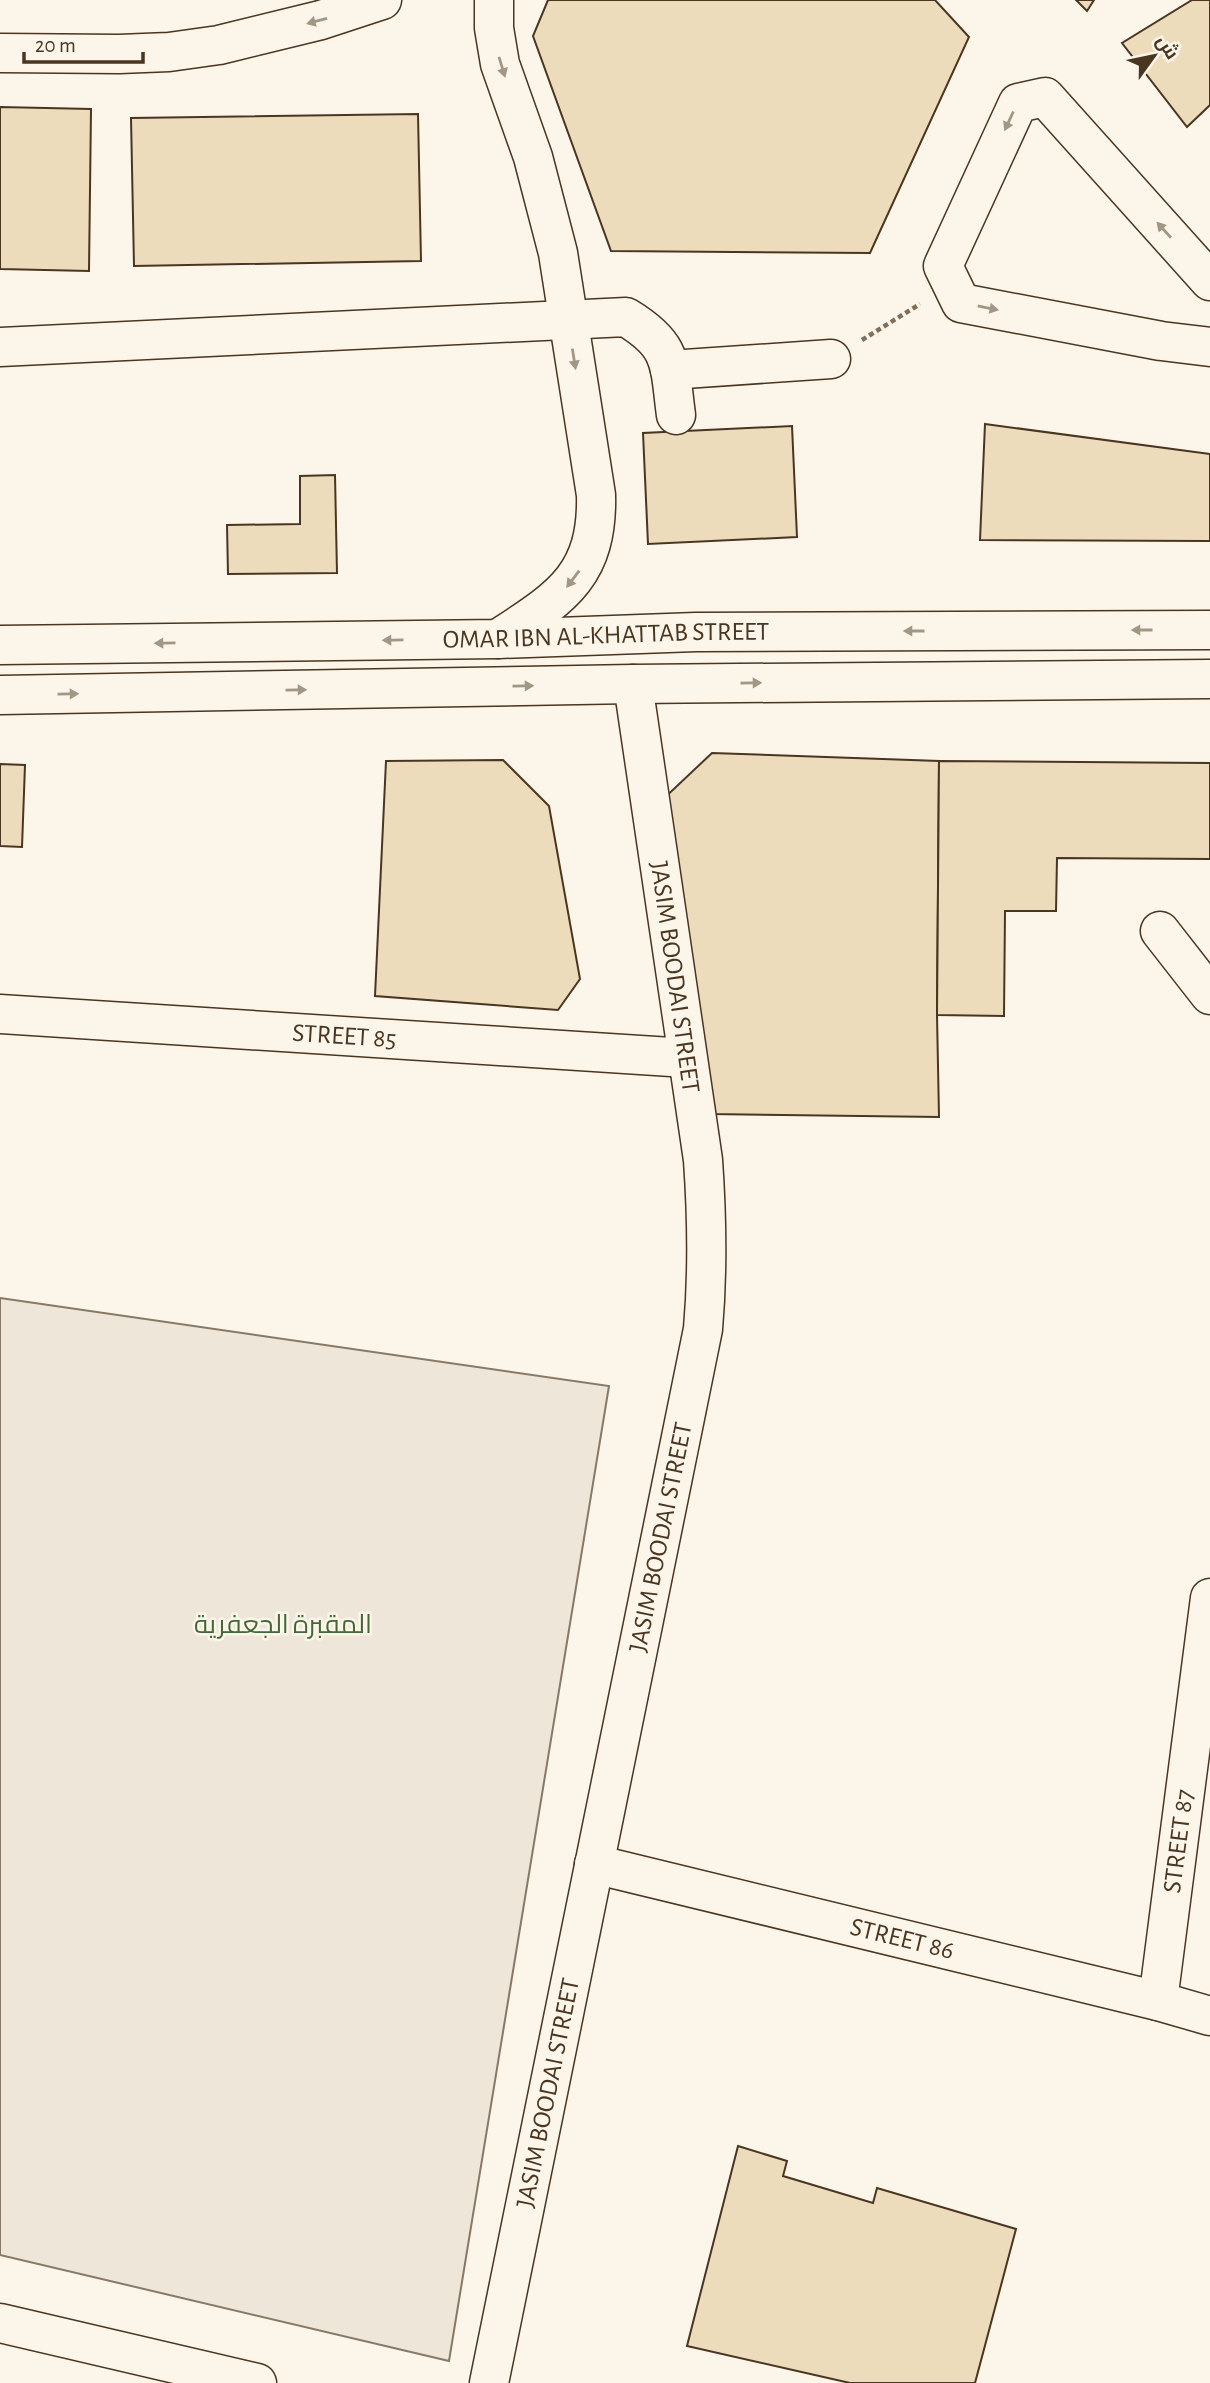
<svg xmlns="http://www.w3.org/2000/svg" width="1210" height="2383" viewBox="0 0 1210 2383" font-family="'Alegreya Sans',Cairo,sans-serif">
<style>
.green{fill:#ede6d9;stroke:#887966;stroke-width:2}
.building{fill:#ecdcbc;stroke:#4a3520;stroke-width:2}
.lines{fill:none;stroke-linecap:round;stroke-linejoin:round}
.minor-casing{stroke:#4a3520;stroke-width:41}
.path{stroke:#7f6f5c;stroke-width:4.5;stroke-dasharray:5 3.5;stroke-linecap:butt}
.minor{stroke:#fbf6e9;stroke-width:38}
.oneway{fill:#a29684}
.labels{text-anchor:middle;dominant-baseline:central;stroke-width:5;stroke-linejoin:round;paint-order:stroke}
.street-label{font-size:26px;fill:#4a3520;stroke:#fbf6e9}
.park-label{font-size:26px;fill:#436837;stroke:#fbf6e9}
</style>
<rect width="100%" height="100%" fill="#fbf6e9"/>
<path class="green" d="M0,1298l609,88 -160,975 -449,-106z"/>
<g class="building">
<path d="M548,0h387l34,37 -99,216 -259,-2 -78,-215z"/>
<path d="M1076,0h18l-7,11z"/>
<path d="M1192,0h18v105l-23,22 -65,-84z"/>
<path d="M0,107l91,2 -2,162 -89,-2z"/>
<path d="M418,114l3,147 -287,5 -3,-148z"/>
<path d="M985,424l225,30v87l-230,-1z"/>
<path d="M792,426l5,111 -149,7 -5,-111z"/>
<path d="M335,475l2,98 -109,1 -1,-49 73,-1v-48z"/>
<path d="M712,753l227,8 -2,254 2,102 -231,-3 -48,-312z"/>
<path d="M503,760l46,46 31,173 -22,31 -183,-14 11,-235z"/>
<path d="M939,761l271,2v96l-153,-1 -1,53h-51l-1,105 -67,-1z"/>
<path d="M0,764l25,1 -3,82 -22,-1z"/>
<path d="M738,2146l49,15 -4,15 90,27 4,-15 139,41 -41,154h-125l-163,-37z"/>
</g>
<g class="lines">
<defs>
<g id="minor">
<path d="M494,0v28l6,36 33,93 25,96 38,242c2,82 -36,103 -98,144"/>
<path d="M0,53l119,1 50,-2 50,-7 102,-25 61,-20"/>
<path d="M1210,281l-165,-184 -27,6 -75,163 18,37 200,38 49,6"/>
<path d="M0,347l626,-30c48,29 43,46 50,98"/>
<path d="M670,370l161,-11"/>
<path id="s1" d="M0,645l498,-6 198,-7 514,-2"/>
<path d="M0,695l633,-11 577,-5"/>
<path d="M1160,931l50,64"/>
<path id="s2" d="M0,1014l687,44"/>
<path id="s3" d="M594,1864l564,137 52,15"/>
<path id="s4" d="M1158,2001l52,-403"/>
<path d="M0,2323l257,60"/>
<path id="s5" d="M489,2383l214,-1054c5,-57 4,-112 0,-169l-70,-476"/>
</g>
</defs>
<use href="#minor" class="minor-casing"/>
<path class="path" d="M862,340l58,-36"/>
<use href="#minor" class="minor"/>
</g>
<defs><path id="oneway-solid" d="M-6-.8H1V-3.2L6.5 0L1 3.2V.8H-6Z" transform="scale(1.75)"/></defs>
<g class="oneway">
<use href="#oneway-solid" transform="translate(317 21) rotate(165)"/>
<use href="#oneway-solid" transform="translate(502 67) rotate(73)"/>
<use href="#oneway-solid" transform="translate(1009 121) rotate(115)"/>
<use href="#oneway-solid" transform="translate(1164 230) rotate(-132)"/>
<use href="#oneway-solid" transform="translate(988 308) rotate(11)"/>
<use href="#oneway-solid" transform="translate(574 359) rotate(81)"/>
<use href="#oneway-solid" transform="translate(573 579) rotate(127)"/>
<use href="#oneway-solid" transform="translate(1142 630) rotate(180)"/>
<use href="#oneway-solid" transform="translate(914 631) rotate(180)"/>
<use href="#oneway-solid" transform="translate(393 640) rotate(179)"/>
<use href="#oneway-solid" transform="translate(165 643) rotate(179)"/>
<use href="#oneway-solid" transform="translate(751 683) rotate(-1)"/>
<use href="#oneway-solid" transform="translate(523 686) rotate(-1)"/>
<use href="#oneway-solid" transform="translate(296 690) rotate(-1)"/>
<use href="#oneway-solid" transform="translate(68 694) rotate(-1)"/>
</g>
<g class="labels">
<g class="street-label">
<text stroke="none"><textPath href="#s1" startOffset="606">OMAR IBN AL-KHATTAB STREET</textPath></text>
<text transform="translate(675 977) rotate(82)">JASIM BOODAI STREET</text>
<text stroke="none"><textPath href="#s2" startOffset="345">STREET 85</textPath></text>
<text stroke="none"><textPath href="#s5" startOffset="863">JASIM BOODAI STREET</textPath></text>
<text stroke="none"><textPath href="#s4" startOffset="161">STREET 87</textPath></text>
<text stroke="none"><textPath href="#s3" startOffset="317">STREET 86</textPath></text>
<text stroke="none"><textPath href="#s5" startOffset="296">JASIM BOODAI STREET</textPath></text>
</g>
<g class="park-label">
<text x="283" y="1625">المقبرة الجعفرية</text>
</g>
</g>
<g transform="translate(1154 56) rotate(57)" stroke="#fbf6e9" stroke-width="5" paint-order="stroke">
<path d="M0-5L12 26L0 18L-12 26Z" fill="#4a3520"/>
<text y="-10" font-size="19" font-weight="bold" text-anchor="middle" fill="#4a3520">ش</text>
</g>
<path d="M24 52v10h119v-10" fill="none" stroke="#4a3520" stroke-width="3.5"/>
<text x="35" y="52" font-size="21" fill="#4a3520" stroke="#fbf6e9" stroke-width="5" paint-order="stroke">20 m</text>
</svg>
